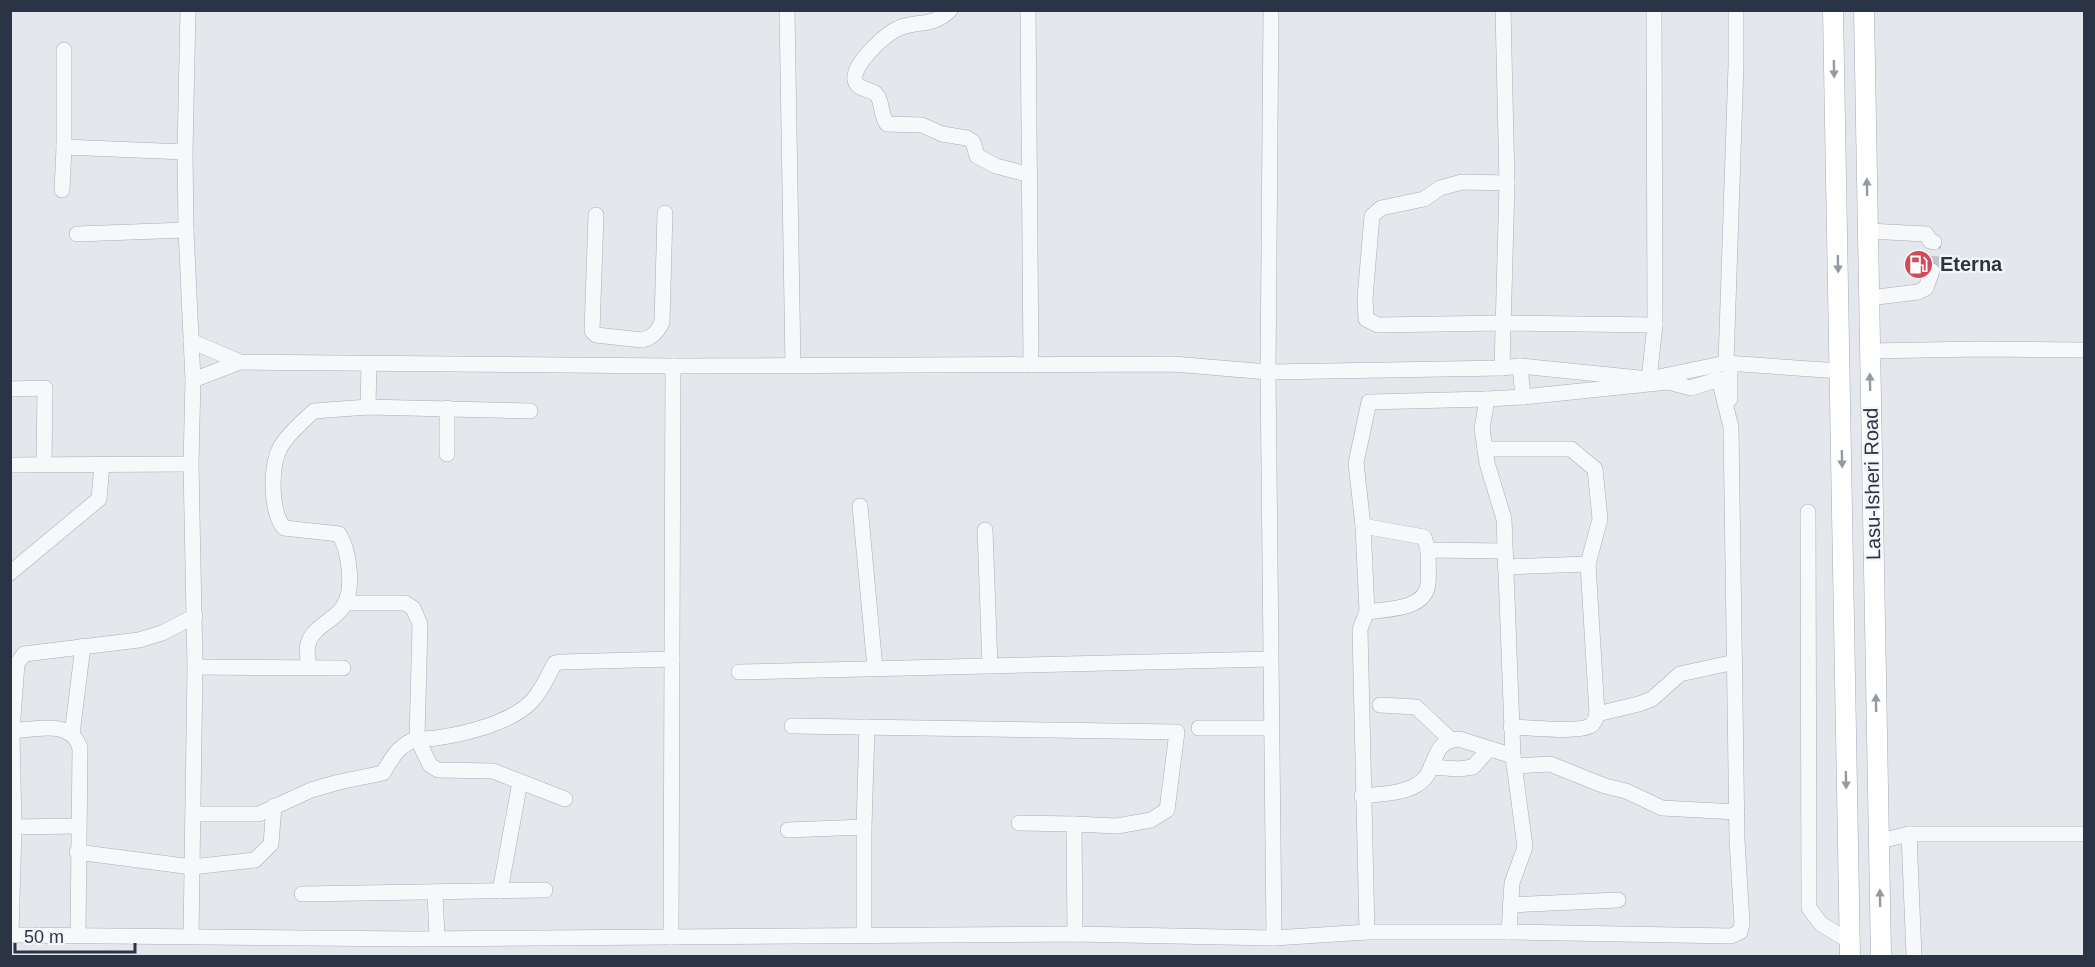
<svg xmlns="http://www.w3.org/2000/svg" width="2095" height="967" viewBox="0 0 2095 967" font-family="Helvetica,sans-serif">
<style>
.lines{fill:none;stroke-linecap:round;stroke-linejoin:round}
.minor-tunnel{stroke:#bfc3cb;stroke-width:15;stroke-dasharray:15 8;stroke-linecap:butt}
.minor-casing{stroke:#a9aeb7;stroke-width:16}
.major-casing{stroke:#a3abb8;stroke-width:21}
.minor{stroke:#f7f8fa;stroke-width:15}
.major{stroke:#fff;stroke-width:20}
.oneway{fill:#959aa2}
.labels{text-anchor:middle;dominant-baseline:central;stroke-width:4.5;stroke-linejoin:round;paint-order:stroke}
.poi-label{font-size:20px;font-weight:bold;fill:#2b3445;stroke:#f4f6f9;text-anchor:start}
.street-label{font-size:20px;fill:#2b3445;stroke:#f4f6f9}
</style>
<rect width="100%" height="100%" fill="#e4e7ec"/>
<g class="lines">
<path class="minor-tunnel" d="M1932,271l2,-29"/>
<defs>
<g id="minor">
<path d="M188,10l-3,142 1,78 7,150 -2,84 4,203 -4,269"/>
<path d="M787,10l6,355"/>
<path d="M950,10c-19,19 -35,9 -55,20 -12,7 -47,38 -39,53 4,7 15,6 20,11 7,7 4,21 11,30l35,1 20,9 25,4 6,4 4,14 19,10 34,9"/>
<path d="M1028,10l3,355"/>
<path d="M1271,10l-3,362 6,566"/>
<path d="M64,147l121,5"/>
<path d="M1507,183l-45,-1 -22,6 -16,11 -43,9 -9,8 -7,82 1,21 12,6 124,-2 153,2"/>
<path d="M62,190l2,-43v-97"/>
<path d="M596,215l-4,116 4,4 46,5c11,-2 16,-9 20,-18l3,-109"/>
<path d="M1868,231l58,3 4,7 4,1"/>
<path d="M77,234l109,-4"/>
<path d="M1869,298l49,-6 8,-4 6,-17"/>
<path d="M191,341l49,21 433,4 500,-2 95,8 234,-4 18,-2 129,13 77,-16 114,8"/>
<path d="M1870,351l109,-2 105,1"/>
<path d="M1502,368l5,-185 -4,-173"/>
<path d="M1649,379l6,-54 -1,-315"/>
<path d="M193,380l47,-18"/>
<path d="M10,389l35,-1 -1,76"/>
<path d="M1730,399v-30l-4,-6 10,-298v-55"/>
<path d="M368,407l1,-43"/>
<path d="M447,408v46"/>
<path d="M1485,449h86l24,20 5,50 -12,45 9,150c-2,6 -2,9 -7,12 -13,7 -63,1 -79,1"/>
<path d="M10,465l181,-1"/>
<path d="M860,506l15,162"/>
<path d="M1808,512l1,396 12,16 28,17"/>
<path d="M1363,526l4,86"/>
<path d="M985,530l5,136"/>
<path d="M1428,550l-4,-13 -61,-11 -7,-63 13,-61 118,-3"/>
<path d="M1505,567l83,-3"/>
<path d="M10,573l89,-74 3,-35"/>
<path d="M345,603h60l8,5 7,16 -3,114 13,27 8,5 55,1 72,28"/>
<path d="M195,667l148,1"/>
<path d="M309,667c-1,-7 -3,-16 -1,-23 4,-17 27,-24 35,-37 12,-17 6,-57 -4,-73l-55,-6c-14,-17 -14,-63 -3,-82 6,-10 24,-27 33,-35l54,-4 162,4"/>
<path d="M739,672l531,-13"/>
<path d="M1380,705l36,2 35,33"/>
<path d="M1597,714l42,-10 13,-5 28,-25 55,-12"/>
<path d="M792,726l385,6 -10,78 -16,10 -34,6 -43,-2"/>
<path d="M1199,728h73"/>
<path d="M10,731c24,-1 61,-13 70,17l-2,187"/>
<path d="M72,734l11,-88"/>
<path d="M1514,766l36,-2 55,22 21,5 36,17 75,4"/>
<path d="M1431,767l28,2 14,-2 16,-18"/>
<path d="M1362,796c17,-2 41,-2 56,-12 21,-13 11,-43 41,-45l54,17"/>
<path d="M193,814h66l52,-24 28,-8 44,-9c5,-8 11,-20 19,-26 13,-11 20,-7 34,-9 29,-4 74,-15 95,-36 11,-11 16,-25 24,-39l7,-1 110,-3"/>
<path d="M1019,823l55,1 1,110"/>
<path d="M14,827l-2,-96 5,-67 7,-10 115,-14 23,-7 33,-17"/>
<path d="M864,827l3,-100"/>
<path d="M788,830l76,-3v109"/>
<path d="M1909,834l5,122"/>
<path d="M1880,841l29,-7h175"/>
<path d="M77,852l115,15 63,-7 16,-16 3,-38"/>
<path d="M500,891l20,-109"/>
<path d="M435,892l2,46"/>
<path d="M302,894l243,-4"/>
<path d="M1510,905l108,-5"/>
<path d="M1367,932l-7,-303 7,-17c21,-3 58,-2 61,-28 1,-11 0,-23 0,-34l77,1"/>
<path d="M1509,932l3,-49 13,-36 -12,-91 -9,-237 -17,-56 -5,-34 5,-30 36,-2 -3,-31"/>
<path d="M10,935l403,4 662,-5 199,4 93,-6h142l222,4 9,-4 2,-9 -5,-83 -6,-413 -12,-48 -28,9 -23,-6 -145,15"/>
<path d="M11,935l3,-108 63,-1"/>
<path d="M671,937l2,-571"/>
</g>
<g id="major">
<path d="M1833,10l17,946"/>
<path d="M1864,10l17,946"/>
</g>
</defs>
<use href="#minor" class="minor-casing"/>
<use href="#major" class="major-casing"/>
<use href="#minor" class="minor"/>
<use href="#major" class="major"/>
</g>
<defs><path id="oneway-solid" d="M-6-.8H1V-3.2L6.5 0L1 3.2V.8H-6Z" transform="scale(1.5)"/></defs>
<g class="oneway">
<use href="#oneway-solid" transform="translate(1834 69) rotate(89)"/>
<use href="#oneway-solid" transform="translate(1867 187) rotate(-91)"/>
<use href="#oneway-solid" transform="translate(1838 264) rotate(89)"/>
<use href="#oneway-solid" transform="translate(1870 382) rotate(-91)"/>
<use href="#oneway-solid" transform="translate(1842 459) rotate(89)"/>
<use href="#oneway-solid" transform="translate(1876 703) rotate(-91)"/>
<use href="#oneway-solid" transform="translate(1846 780) rotate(89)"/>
<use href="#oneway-solid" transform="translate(1880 898) rotate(-91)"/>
</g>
<defs>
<symbol id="fuel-disc" viewBox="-11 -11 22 22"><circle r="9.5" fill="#d1495b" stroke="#f4f6f9"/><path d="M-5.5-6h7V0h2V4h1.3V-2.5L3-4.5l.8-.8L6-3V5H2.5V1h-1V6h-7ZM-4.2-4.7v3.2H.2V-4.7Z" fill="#fff"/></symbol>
</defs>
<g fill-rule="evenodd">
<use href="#fuel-disc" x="1902" y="248" width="33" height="33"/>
</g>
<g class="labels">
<g class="poi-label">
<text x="1940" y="264">Eterna</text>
</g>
<g class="street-label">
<text transform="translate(1872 484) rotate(-91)">Lasu-Isheri Road</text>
</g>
</g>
<rect width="2095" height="967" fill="none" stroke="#2b3445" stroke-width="24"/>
<path d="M15 943v9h120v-9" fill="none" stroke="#2b3445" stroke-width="3"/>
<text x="24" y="943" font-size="18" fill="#2b3445" stroke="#f4f6f9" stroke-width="4.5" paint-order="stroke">50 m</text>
</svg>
